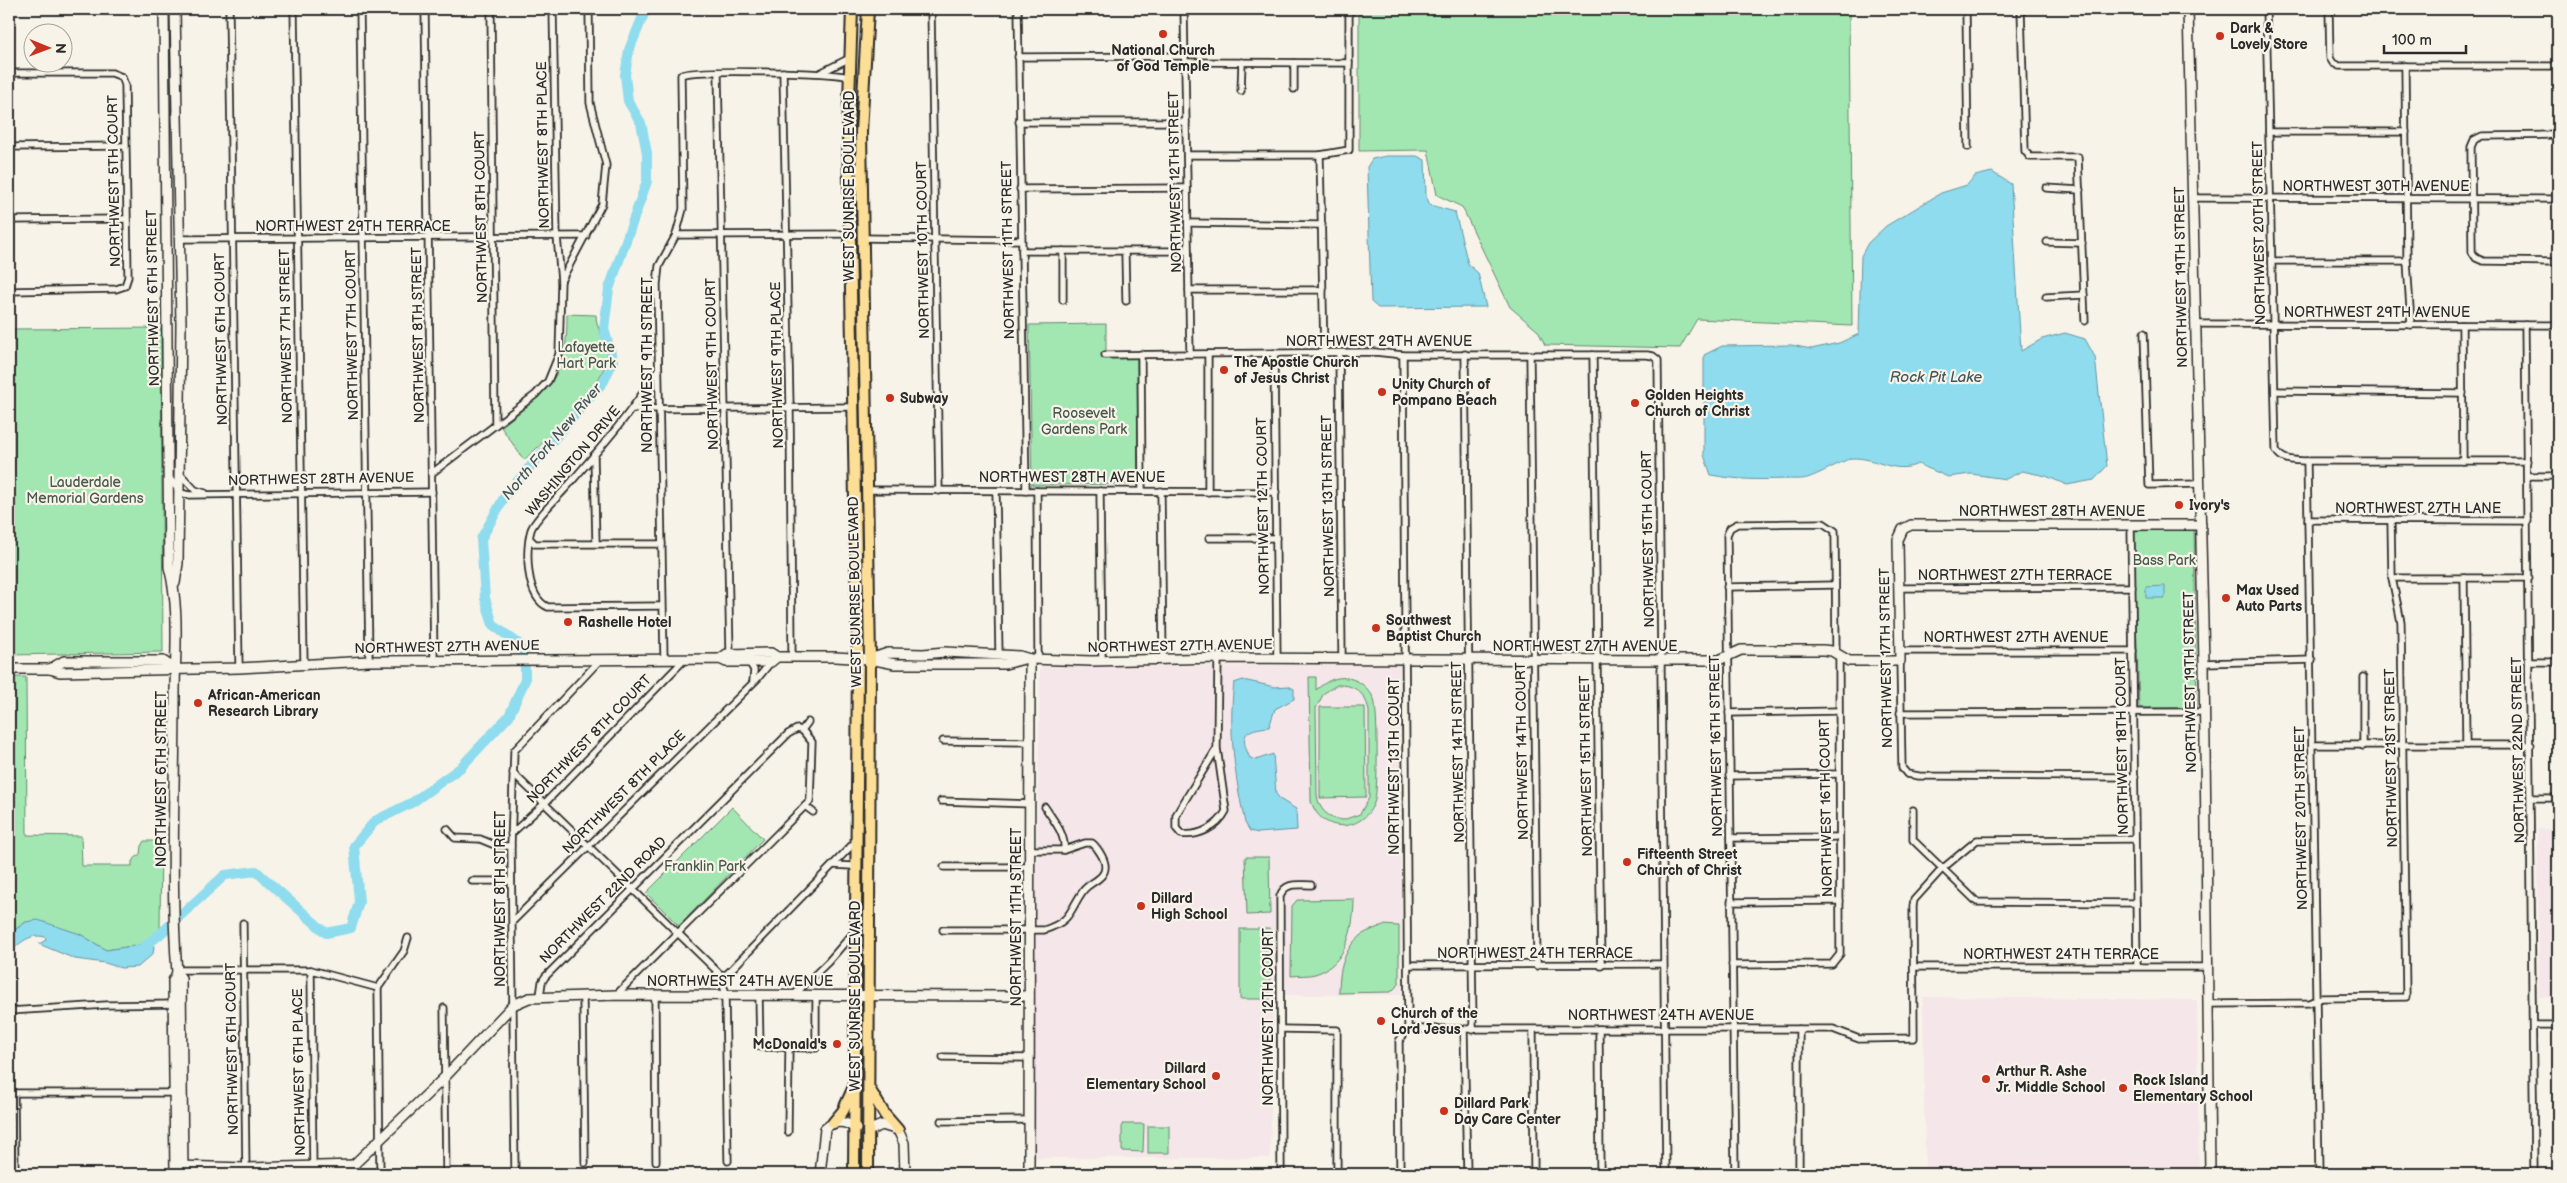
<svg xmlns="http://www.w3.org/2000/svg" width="2567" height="1183" viewBox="0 0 2567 1183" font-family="'Balsamiq Sans',sans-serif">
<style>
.built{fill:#f5e6e9}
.green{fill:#a2e6b1;stroke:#66886e;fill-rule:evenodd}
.water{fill:#8edcee;stroke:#6695a0}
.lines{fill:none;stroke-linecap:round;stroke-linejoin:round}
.river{stroke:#8edcee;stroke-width:10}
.street-casing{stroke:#2b2b2b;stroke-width:9}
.secondary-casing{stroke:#2b2b2b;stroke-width:12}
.primary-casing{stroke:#2b2b2b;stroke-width:14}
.street{stroke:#f7f3e8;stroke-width:5.5}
.secondary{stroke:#f7f3e8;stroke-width:9}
.primary{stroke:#fdde96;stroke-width:10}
.poi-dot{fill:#c8321e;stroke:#f7f3e8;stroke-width:2}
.labels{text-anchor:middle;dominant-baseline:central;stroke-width:4.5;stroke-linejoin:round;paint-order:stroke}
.poi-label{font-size:14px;font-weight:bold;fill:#2b2b2b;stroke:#f7f3e8;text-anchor:start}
.street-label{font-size:14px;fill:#2b2b2b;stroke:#f7f3e8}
.park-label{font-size:14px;fill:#495a4c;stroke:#f7f3e8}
.water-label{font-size:15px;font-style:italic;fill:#44575c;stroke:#f7f3e8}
</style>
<rect width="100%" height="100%" fill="#f7f3e8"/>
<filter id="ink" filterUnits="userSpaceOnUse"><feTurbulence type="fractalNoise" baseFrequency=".02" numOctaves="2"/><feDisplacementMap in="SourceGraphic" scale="10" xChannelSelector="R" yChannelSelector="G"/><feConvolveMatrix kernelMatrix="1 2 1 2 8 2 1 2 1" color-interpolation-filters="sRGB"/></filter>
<g filter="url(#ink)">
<g class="built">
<path d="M1400,665l2,330h-129l-3,163h-238l8,-491z"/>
<path d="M2538,829h20v168h-19z"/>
<path d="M1923,997l274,3 2,174h-274z"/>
</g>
<g class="green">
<path d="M1359,9h490l3,317 -155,-7 -17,29 -135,-3 -7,-14 -28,-24 -48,-100 -25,-12 -9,-45 -69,1z"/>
<path d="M567,314l29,1c0,14 10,25 11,40 0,30 -61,85 -83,105l-23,-33c47,-38 67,-47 66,-113z"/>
<path d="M1106,324v34l31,-1 1,127 -106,1 -3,-160z"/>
<path d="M161,328l2,324 -154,3v-326z"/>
<path d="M2194,529l3,179h-58l-6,-177z"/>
<path d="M9,677h17l1,158 54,1 1,30h50v-5l8,-7 1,-8 3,-5h17l-1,91 -20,13 -34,5 -26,-16 -54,-12 -17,12z"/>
<path d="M1309,677h7v13c9,-8 19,-14 32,-12 11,2 21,10 26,21 4,13 4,86 1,101 -10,33 -54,35 -64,1zM1337,685c18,-1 29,9 32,26v87l-9,16 -17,6c-15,-2 -24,-10 -26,-25l-1,-87 8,-15z"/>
<path d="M1320,707h45l1,90 -46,1z"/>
<path d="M732,807l31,32 -84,87 -33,-33z"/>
<path d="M1245,857h24l1,57 -23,1z"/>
<path d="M1354,899c0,28 -7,66 -39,75 -7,2 -16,1 -24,2l1,-70 5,-6z"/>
<path d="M1383,925l16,1v58l-8,8 -52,1c0,-21 4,-44 22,-58 6,-4 16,-7 22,-10z"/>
<rect x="1240" y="929" width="30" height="70"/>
<path d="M1122,1124h22l-1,28 -21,-1z"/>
<rect x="1148" y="1126" width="21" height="27"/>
</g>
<g class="water">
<path d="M1386,156h31l8,4 1,36 4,9 25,7 13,52 10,9 8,34 -108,1 -7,-6 -4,-135 5,-8z"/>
<path d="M1992,172l19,12 10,167 21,-12 23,-6 20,6 10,18 12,109 -13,14 -27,5 -21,-9 -24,-5 -16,8 -35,-5 -23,3 -30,-13c-24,11 -42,-7 -66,-6 -3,0 -35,17 -42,19 -7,3 -15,2 -23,2 -28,1 -49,1 -76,-4l-7,-20v-100l18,-9 69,-1 20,4 28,-6 20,-9 2,-78 7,-13 18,-17 55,-33 26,-8 8,-9z"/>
<path d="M2165,586v12h-19v-11z"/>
<path d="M1243,680l32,7 13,-1 6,3v10l-19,10 -6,18c-23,2 -31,7 -19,31l6,2 17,-6 3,40 5,6 15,9 1,21 -39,3 -8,-2 -5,-8c-10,-46 -17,-92 -11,-140z"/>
<path d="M38,920l42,14 26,16 34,-5 7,-5 7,6 -1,8 -15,13 -17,1 -16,-5 -30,-4 -36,-15 7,-4 -1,-3c-16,-4 -23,6 -36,14v-17l17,-12z"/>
<path d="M529,1169l22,1 2,4h-26z"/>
</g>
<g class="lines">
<path class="river" d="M139,951l20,-16 66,-60 31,-4 70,62 25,-5 8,-26 -5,-56 21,-25 38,-19 47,-34 49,-52 16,-36v-18l-6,-18 -26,-19 -8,-27 -4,-59 24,-43 99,-115 9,-20 -9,-32 5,-40 38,-108v-28l-6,-30 -13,-22 -3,-26 4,-25 17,-41"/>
<defs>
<g id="street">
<path d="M229,9l10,659"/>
<path d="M294,9l10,654"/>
<path d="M360,9l9,652"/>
<path d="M425,9l9,652"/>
<path d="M491,9l4,416"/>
<path d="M553,9l4,227 4,45"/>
<path d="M931,9l8,482"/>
<path d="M1018,9l8,482"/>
<path d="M1184,9l6,345"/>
<path d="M1966,9l2,138"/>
<path d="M2021,9l4,142 5,6h48l7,164"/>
<path d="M2266,9l10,441c6,12 19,10 31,11h220"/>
<path d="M2329,9l1,49 3,5 6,3h219"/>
<path d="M1018,57l167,-1"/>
<path d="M1185,62l164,1"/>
<path d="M1294,63v26"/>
<path d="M2405,66l2,195 4,64"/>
<path d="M783,72l7,334 2,251"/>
<path d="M9,73h103l10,4 3,8 3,192 -3,9 -9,3 -107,2"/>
<path d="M718,73l12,581"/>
<path d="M820,73l30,-15"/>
<path d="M1241,91l1,-29"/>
<path d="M1019,122h167"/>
<path d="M2269,132h137"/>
<path d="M2558,135l-76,1 -8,4 -3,7 1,105 4,6 7,3 75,1"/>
<path d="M9,147l116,-1"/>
<path d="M1187,155h133l29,-5v-141"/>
<path d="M1320,155l4,198"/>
<path d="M2046,188l34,2"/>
<path d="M1020,189l167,-1"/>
<path d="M2193,198l365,1"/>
<path d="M9,220l117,-1"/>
<path d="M1188,223l134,2"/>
<path d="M676,235l174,-1"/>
<path d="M861,238l160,2"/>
<path d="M179,239l407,-3"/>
<path d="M2047,242l35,1"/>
<path d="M1022,251h166"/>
<path d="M1063,251v49"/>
<path d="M1125,253l1,48"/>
<path d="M2272,261h135"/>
<path d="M1189,290h134"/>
<path d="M2046,297l38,-2"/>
<path d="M2195,324l363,1"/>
<path d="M2462,325l1,136"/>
<path d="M2525,325l9,849"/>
<path d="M2144,333l5,152 50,-1"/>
<path d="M1274,353l3,306"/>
<path d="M1339,353l3,306"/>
<path d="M1141,354l1,137"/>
<path d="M1208,354v138"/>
<path d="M1465,354l8,676"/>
<path d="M1105,355l270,-3 28,3h244l6,1 5,4 8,814"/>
<path d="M1530,355l7,611"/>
<path d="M1593,355l8,611"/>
<path d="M657,371c-26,43 -59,80 -92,118 -8,9 -31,31 -34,41 -6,20 -5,68 17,77l114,-1"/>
<path d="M2275,391l188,2"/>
<path d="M633,409l219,-2"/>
<path d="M594,455l2,88"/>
<path d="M2307,461l12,713"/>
<path d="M432,473l103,-78 13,-14 11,-27 2,-73 41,-77 4,-39 -16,-62 -1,-94"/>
<path d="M180,474l15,16 10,3"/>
<path d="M2528,476h30"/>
<path d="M169,477l11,16 9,2 243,-3"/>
<path d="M867,490l409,2"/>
<path d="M996,491l3,164"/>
<path d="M1037,491l1,168"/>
<path d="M1100,491l2,170"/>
<path d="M1161,491l2,167"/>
<path d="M2308,520l220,1"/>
<path d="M2131,526l6,440"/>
<path d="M1209,538h67"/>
<path d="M530,539l5,5h127"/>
<path d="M2392,578h137"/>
<path d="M2464,578l2,167"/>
<path d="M1727,587l107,-2"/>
<path d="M1899,588l233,-1"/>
<path d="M1900,651h233"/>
<path d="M664,659l-7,-375 2,-18 17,-31 7,-26 -2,-134c13,-6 152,-3 168,2"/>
<path d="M1900,661l2,107 5,6 12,2 216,1"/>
<path d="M749,662l5,8 -1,11"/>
<path d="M2530,662h28"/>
<path d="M2204,663l108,-3"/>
<path d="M2363,677v69"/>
<path d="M1729,713l109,-2"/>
<path d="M1900,713l304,-1"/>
<path d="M802,730l6,-8"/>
<path d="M943,741l86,1"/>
<path d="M2313,745h218"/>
<path d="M1217,748l-41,67v13l5,6c17,3 37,-7 45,-23l-9,-63 1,-90"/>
<path d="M513,773l208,202 6,-1 128,-132"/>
<path d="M1729,776l109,-2"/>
<path d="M2532,798h26"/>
<path d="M941,801l89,3"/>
<path d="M805,806l8,6"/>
<path d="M1045,807c8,13 21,27 19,43"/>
<path d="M1913,810v30l64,62 159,1"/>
<path d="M447,829l8,9 25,1 17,7h14"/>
<path d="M511,834l34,-31 139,-143"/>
<path d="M1731,838l108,-1"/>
<path d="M833,865l19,1 4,4"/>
<path d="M944,867h86"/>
<path d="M472,881h39"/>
<path d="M1731,902l109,-1"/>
<path d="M513,921l245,-243 13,-16"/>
<path d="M243,923l3,251"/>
<path d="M943,930h101c28,-9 25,-19 39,-39 6,-9 23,-12 22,-25 0,-7 -8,-19 -13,-23h-7l-21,7h-34"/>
<path d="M1408,965l255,-1"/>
<path d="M1732,965l100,-1 8,-10 -1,-298"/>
<path d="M1914,967h293"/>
<path d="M176,970h135l67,18"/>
<path d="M311,970l2,204"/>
<path d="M717,974l8,16"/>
<path d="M616,995l194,-194 2,-59 -10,-12"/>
<path d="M725,995l3,166"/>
<path d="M759,995l1,52 56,1v-53"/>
<path d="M794,995l34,-33 27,-31"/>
<path d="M540,996l2,-14 3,-5 243,-243 9,-5 5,1"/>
<path d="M583,996l2,167"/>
<path d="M655,996l1,165"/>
<path d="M2208,1004l101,-1 12,-5 85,-1 -5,-375 -9,-44 -1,-58"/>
<path d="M444,1008l2,166"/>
<path d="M9,1011l97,-6 70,-1"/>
<path d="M2534,1025h24"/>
<path d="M1282,1029l55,1v144"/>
<path d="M1408,1029h425l26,10 55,-1 -1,-132 1,-6 28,-31 35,-29 158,-1"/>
<path d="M1599,1029l1,145"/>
<path d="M1799,1029v145"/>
<path d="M1464,1030l3,144"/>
<path d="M1533,1030l1,144"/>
<path d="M943,1057l86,1"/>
<path d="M9,1093h168"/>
<path d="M14,1093l1,81"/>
<path d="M941,1121l88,-1"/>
<path d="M788,1132l1,-85"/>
<path d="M380,1174l-2,-186 26,-37 4,-13"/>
<path d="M515,1174l-4,-328 3,-95 87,-92"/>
<path d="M1281,1174l-1,-278c5,-14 17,-11 31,-11"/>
<path d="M1400,1174l-1,-133 9,-12 -5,-674"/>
<path d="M1735,1174l-8,-639 3,-7 7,-4 86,-1 12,8 1,123"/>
</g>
<g id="secondary">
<path d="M164,9l5,558c11,41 6,86 6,128 0,92 -5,186 2,278l-4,8 2,193"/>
<path d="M175,9l6,315 -3,239 -3,20"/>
<path d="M2188,9l16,654 6,511"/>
<path d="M720,659l7,-5 44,-1 6,4"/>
<path d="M870,659l18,-6 35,1 22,-2 75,4 10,3 62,2 126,-3 444,2h57l22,-10h82l9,1 17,10h51l-2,-121 5,-11 8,-4h290"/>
<path d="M9,669h41l10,3 179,-4 130,-7 351,-2 6,3h45l6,-5h58l35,2 25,5h110l19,-5"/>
<path d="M50,669l14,-8h99l12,8"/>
<path d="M177,973l4,5 2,196"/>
<path d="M868,1131l14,-6 16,5 6,13 1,31"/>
<path d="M178,1166l68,2 108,-3"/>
<path d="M344,1174l100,-96 69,-73 16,-7 87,-3 413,1"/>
<path d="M820,1174l5,-45c10,-10 21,-8 31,0"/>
<path d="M1029,1174l1,-515"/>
</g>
<g id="primary">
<path d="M852,9l-4,123 10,526 -4,516"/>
<path d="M868,9l-7,123 9,527 -2,515"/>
<path d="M870,1090l15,25 13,15"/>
<path d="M833,1123l10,-12 10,-22"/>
</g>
</defs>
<use href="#street" class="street-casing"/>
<use href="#secondary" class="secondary-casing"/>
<use href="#primary" class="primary-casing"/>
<use href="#street" class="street"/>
<use href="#secondary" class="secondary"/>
<use href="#primary" class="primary"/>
</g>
</g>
<g class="poi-dot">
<circle cx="1163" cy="34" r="5"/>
<circle cx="2220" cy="36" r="5"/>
<circle cx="1224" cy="370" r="5"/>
<circle cx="1382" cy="392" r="5"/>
<circle cx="890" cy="398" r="5"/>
<circle cx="1635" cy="403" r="5"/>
<circle cx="2179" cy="505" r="5"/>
<circle cx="2226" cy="598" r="5"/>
<circle cx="568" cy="622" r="5"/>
<circle cx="1376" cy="628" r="5"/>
<circle cx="198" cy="703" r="5"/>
<circle cx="1627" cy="862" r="5"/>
<circle cx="1141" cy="906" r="5"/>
<circle cx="1381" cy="1021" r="5"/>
<circle cx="837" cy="1044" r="5"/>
<circle cx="1216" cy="1076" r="5"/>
<circle cx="1986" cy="1079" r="5"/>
<circle cx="2123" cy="1088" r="5"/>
<circle cx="1444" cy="1111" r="5"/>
</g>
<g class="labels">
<g class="poi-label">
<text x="2230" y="28">Dark &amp;<tspan x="2230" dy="16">Lovely Store</tspan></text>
<text x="1163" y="50" text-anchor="middle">National Church<tspan x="1163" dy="16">of God Temple</tspan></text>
<text x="1234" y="362">The Apostle Church<tspan x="1234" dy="16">of Jesus Christ</tspan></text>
<text x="1392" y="384">Unity Church of<tspan x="1392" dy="16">Pompano Beach</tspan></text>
<text x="1645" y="395">Golden Heights<tspan x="1645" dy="16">Church of Christ</tspan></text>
<text x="900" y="398">Subway</text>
<text x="2189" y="505">Ivory's</text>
<text x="2236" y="590">Max Used<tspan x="2236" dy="16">Auto Parts</tspan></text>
<text x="1386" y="620">Southwest<tspan x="1386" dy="16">Baptist Church</tspan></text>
<text x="578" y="622">Rashelle Hotel</text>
<text x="208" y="695">African-American<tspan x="208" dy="16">Research Library</tspan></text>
<text x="1637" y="854">Fifteenth Street<tspan x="1637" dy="16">Church of Christ</tspan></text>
<text x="1151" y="898">Dillard<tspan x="1151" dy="16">High School</tspan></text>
<text x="1391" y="1013">Church of the<tspan x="1391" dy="16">Lord Jesus</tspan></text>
<text x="827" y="1044" text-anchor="end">McDonald's</text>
<text x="1206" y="1068" text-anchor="end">Dillard<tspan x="1206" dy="16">Elementary School</tspan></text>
<text x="1996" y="1071">Arthur R. Ashe<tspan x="1996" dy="16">Jr. Middle School</tspan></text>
<text x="2133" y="1080">Rock Island<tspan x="2133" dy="16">Elementary School</tspan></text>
<text x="1454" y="1103">Dillard Park<tspan x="1454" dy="16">Day Care Center</tspan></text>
</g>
<g class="street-label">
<text transform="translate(543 145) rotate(-91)">NORTHWEST 8TH PLACE</text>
<text transform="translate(114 181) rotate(-91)">NORTHWEST 5TH COURT</text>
<text transform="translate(1175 182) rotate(-91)">NORTHWEST 12TH STREET</text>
<text transform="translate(849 186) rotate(-90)">WEST SUNRISE BOULEVARD</text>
<text x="2376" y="186">NORTHWEST 30TH AVENUE</text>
<text transform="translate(481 217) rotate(-91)">NORTHWEST 8TH COURT</text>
<text x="353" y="226">NORTHWEST 29TH TERRACE</text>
<text transform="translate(2259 233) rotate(-91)">NORTHWEST 20TH STREET</text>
<text transform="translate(923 250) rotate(-91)">NORTHWEST 10TH COURT</text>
<text transform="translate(1008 250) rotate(-91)">NORTHWEST 11TH STREET</text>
<text transform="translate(2181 277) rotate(-91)">NORTHWEST 19TH STREET</text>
<text transform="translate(153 298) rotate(-91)">NORTHWEST 6TH STREET</text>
<text x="2377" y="312">NORTHWEST 29TH AVENUE</text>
<text transform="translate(352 335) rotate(-91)">NORTHWEST 7TH COURT</text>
<text transform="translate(418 335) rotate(-91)">NORTHWEST 8TH STREET</text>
<text transform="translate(286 336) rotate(-91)">NORTHWEST 7TH STREET</text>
<text transform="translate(221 339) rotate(-91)">NORTHWEST 6TH COURT</text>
<text x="1379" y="341">NORTHWEST 29TH AVENUE</text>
<text transform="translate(712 364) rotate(-91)">NORTHWEST 9TH COURT</text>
<text transform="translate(647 365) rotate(-90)">NORTHWEST 9TH STREET</text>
<text transform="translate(777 365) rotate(-91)">NORTHWEST 9TH PLACE</text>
<text transform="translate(573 461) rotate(-50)">WASHINGTON DRIVE</text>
<text x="1072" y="477">NORTHWEST 28TH AVENUE</text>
<text transform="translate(321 479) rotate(-1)">NORTHWEST 28TH AVENUE</text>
<text transform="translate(1263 506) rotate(-91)">NORTHWEST 12TH COURT</text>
<text transform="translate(1328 506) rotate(-91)">NORTHWEST 13TH STREET</text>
<text x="2418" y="508">NORTHWEST 27TH LANE</text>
<text x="2052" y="511">NORTHWEST 28TH AVENUE</text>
<text transform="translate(1648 539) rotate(-91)">NORTHWEST 15TH COURT</text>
<text x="2015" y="575">NORTHWEST 27TH TERRACE</text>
<text transform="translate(855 592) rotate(-91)">WEST SUNRISE BOULEVARD</text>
<text x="2016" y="637">NORTHWEST 27TH AVENUE</text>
<text transform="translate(1180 646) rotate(-1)">NORTHWEST 27TH AVENUE</text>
<text x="1585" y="646">NORTHWEST 27TH AVENUE</text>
<text transform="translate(447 647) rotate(-1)">NORTHWEST 27TH AVENUE</text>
<text transform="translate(1886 658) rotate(-91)">NORTHWEST 17TH STREET</text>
<text transform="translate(2190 682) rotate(-91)">NORTHWEST 19TH STREET</text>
<text transform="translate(589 739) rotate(-46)">NORTHWEST 8TH COURT</text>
<text transform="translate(1716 746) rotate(-91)">NORTHWEST 16TH STREET</text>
<text transform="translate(2122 746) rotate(-91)">NORTHWEST 18TH COURT</text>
<text transform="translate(2518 750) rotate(-91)">NORTHWEST 22ND STREET</text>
<text transform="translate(1522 751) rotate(-91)">NORTHWEST 14TH COURT</text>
<text transform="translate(1458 752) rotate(-91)">NORTHWEST 14TH STREET</text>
<text transform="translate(2391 758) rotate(-91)">NORTHWEST 21ST STREET</text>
<text transform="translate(1394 766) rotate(-90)">NORTHWEST 13TH COURT</text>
<text transform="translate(1586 766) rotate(-91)">NORTHWEST 15TH STREET</text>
<text transform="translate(161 779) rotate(-90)">NORTHWEST 6TH STREET</text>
<text transform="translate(624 792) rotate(-45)">NORTHWEST 8TH PLACE</text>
<text transform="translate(1826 808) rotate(-91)">NORTHWEST 16TH COURT</text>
<text transform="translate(2301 818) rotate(-91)">NORTHWEST 20TH STREET</text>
<text transform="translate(500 899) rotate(-90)">NORTHWEST 8TH STREET</text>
<text transform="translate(603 900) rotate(-45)">NORTHWEST 22ND ROAD</text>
<text transform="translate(1016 917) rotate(-90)">NORTHWEST 11TH STREET</text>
<text x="1535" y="953">NORTHWEST 24TH TERRACE</text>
<text x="2061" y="954">NORTHWEST 24TH TERRACE</text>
<text x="740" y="981">NORTHWEST 24TH AVENUE</text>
<text transform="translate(855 996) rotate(-90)">WEST SUNRISE BOULEVARD</text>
<text x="1661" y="1015">NORTHWEST 24TH AVENUE</text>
<text transform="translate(1268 1017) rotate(-90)">NORTHWEST 12TH COURT</text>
<text transform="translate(232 1049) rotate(-91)">NORTHWEST 6TH COURT</text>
<text transform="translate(299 1072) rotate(-91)">NORTHWEST 6TH PLACE</text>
</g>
<g class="park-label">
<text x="586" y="347">Lafayette<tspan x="586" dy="16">Hart Park</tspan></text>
<text x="1084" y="413">Roosevelt<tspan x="1084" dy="16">Gardens Park</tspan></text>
<text x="85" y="482">Lauderdale<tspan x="85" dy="16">Memorial Gardens</tspan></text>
<text x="2164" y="560">Bass Park</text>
<text x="705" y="866">Franklin Park</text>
</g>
<g class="water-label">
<text x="1936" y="377">Rock Pit Lake</text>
<text transform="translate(552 442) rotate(-50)">North Fork New River</text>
</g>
</g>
<rect width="2567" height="1183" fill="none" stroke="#f7f3e8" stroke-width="30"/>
<rect x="15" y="15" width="2537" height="1153" fill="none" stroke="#2b2b2b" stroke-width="2" filter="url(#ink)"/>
<g transform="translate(48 48) rotate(91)"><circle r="24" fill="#f7f3e8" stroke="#a5a39c"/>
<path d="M0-4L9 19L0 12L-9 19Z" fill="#c8321e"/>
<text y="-8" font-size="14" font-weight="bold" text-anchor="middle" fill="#2b2b2b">N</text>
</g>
<path d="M2384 45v8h82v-8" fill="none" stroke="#2b2b2b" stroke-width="2.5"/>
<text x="2392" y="45" font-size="15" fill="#2b2b2b" stroke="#f7f3e8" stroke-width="4" paint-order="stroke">100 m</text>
</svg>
